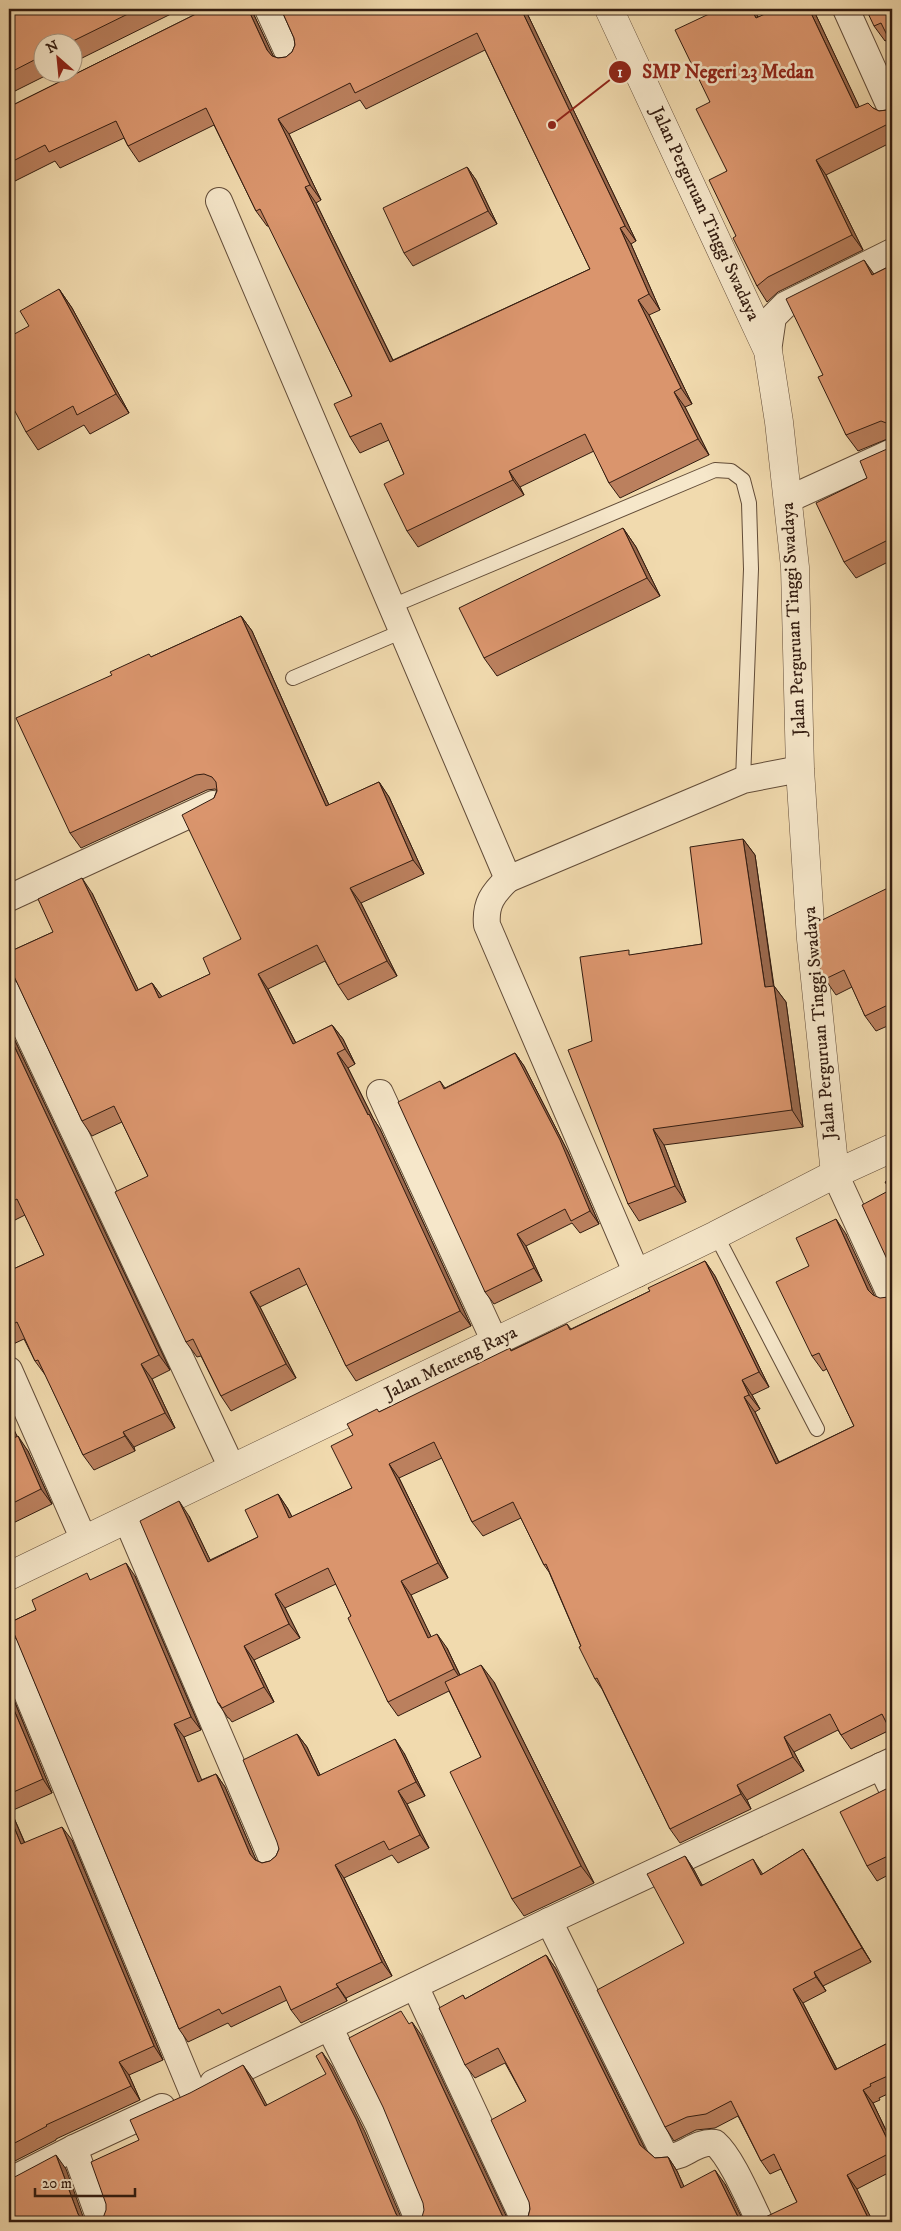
<svg xmlns="http://www.w3.org/2000/svg" width="901" height="2231" viewBox="0 0 901 2231" font-family="'IM FELL DW Pica',serif">
<style>
.lines{fill:none;stroke-linecap:round;stroke-linejoin:round}
.service-casing{stroke:#624c38;stroke-width:16}
.minor-casing{stroke:#624c38;stroke-width:28}
.tertiary-casing{stroke:#624c38;stroke-width:29}
.service{stroke:#f6e7ca;stroke-width:14}
.minor{stroke:#f6e7ca;stroke-width:26}
.tertiary{stroke:#f6e7ca;stroke-width:28}
.wall{fill:#bb805e;stroke:#331c10;fill-rule:evenodd}
.shaded-wall{fill:#99684c;stroke:#331c10}
.building{fill:#da956d;stroke:#331c10;fill-rule:evenodd}
.labels{text-anchor:middle;dominant-baseline:central;stroke-width:5;stroke-linejoin:round;paint-order:stroke}
.street-label{font-size:18px;fill:#331c10;stroke:#f6e7ca}
.leader{fill:none;stroke:#8f2418;stroke-width:2}
.callout-dot{fill:#8f2418;stroke:#f6e7ca;stroke-width:2}
.mark-label{font-size:15px;text-anchor:middle;font-weight:bold;fill:#fff}
.callout-label{font-size:19px;text-anchor:middle;font-weight:bold;fill:#8f2418;stroke:#f6e7ca;stroke-width:5;stroke-linejoin:round;paint-order:stroke}
</style>
<rect width="100%" height="100%" fill="#f1daae"/>
<filter id="stains"><feTurbulence type="fractalNoise" baseFrequency=".004" numOctaves="4"/><feColorMatrix values="0 0 0 0 .2 0 0 0 0 .09 0 0 0 0 .02 0 0 0 .5 -.17"/></filter>
<radialGradient id="worn" r=".72"><stop offset=".6" stop-color="#630" stop-opacity="0"/><stop offset="1" stop-color="#630" stop-opacity=".3"/></radialGradient>
<g class="lines">
<defs>
<g id="service">
<path d="M392,606l323,-136 16,1 12,9 6,23 2,66 -8,211"/>
<path d="M293,678l110,-47"/>
<path d="M716,1235l101,194"/>
</g>
<g id="minor">
<path d="M268,9l23,50"/>
<path d="M846,9l46,102"/>
<path d="M219,201l289,678 235,-99 57,-11"/>
<path d="M768,351l5,-34 12,-12 107,-53"/>
<path d="M789,499l103,-47"/>
<path d="M508,879c-15,14 -23,25 -21,46l150,349"/>
<path d="M9,898l204,-94"/>
<path d="M9,993l223,475"/>
<path d="M380,1093l115,249"/>
<path d="M835,1174l57,124"/>
<path d="M9,1370l75,170"/>
<path d="M127,1520l146,341"/>
<path d="M9,1650l184,443"/>
<path d="M881,1766l11,23"/>
<path d="M549,1921l114,231 6,5c16,0 26,-16 46,-14 17,15 34,57 45,79"/>
<path d="M415,1986l110,236"/>
<path d="M329,2027l50,99 40,96"/>
<path d="M213,2083l336,-162 343,-160"/>
<path d="M74,2148l27,74"/>
<path d="M9,2181l65,-33 88,-41"/>
</g>
<g id="tertiary">
<path d="M609,9l159,342 11,71 16,145 5,202 11,170 24,235"/>
<path d="M9,1576l707,-341 119,-61 57,-26"/>
</g>
</defs>
<use href="#service" class="service-casing"/>
<use href="#minor" class="minor-casing"/>
<use href="#tertiary" class="tertiary-casing"/>
<use href="#service" class="service"/>
<use href="#minor" class="minor"/>
<use href="#tertiary" class="tertiary"/>
</g>
<g class="wall">
<path d="M9,9h172l-109,54v-21h-30v30h11l-44,22z"/>
<path d="M206,9h47l1,6 19,41 5,2 8,-1 6,-5 3,-7 -1,-7 -13,-29h129l2,3 113,-3 111,232 -5,3 29,66 -11,5 43,89 -7,3 24,48 -89,43 -11,-15 -15,-32 -74,36 4,8 -106,52 -11,-16 -3,-57 -15,-34 -29,13 -10,-16 2,-41 -83,-170h-2l-11,-15 -42,-86 -75,37 -11,-16 -4,-8 -64,30 -5,-7 -46,23v-77zM485,50l105,219 -197,91 -77,-157 5,-3 -32,-66 71,-34 6,9z"/>
<path d="M706,9h48l4,8 56,-6 45,96 14,1 6,3 8,-1 5,-4v36l-66,33 37,75 -85,42 -11,10 -10,-16 -21,-50 -9,-65 -17,-69 -1,-88z"/>
<path d="M892,9l-3,30 -4,2 -11,-15z"/>
<path d="M467,167l9,13 21,44 -84,42 -9,-13z"/>
<path d="M892,265v172l-34,14 -12,-16 -23,-60 51,-101z"/>
<path d="M59,289l13,19 57,105 -39,21 -6,-9 -46,25 -12,-18 3,-106z"/>
<path d="M892,444v116l-36,18 -12,-16 23,-84 20,-29z"/>
<path d="M623,528l13,19 24,49 -163,80 -13,-18z"/>
<path d="M241,616l11,15 77,174 50,-23 10,15 35,77 -63,29 36,73 -49,24 -10,-15 -13,-24 -57,28 28,54 36,-18 11,14 12,25 -7,4 25,50 7,11 91,197 -115,55 -10,-15 -39,-82 -47,23 36,71 -65,33 -10,-15 -20,-40 -4,1 -11,-15 -38,-166 -26,-54 -30,14 -10,-15 -66,-141 -7,-2v-26l44,-20 39,-39 46,97 14,-7 10,14 48,-23 31,-35 -27,-141 3,-8 -2,-1 -8,1 -126,58 -11,-15 81,-176z"/>
<path d="M743,839l12,16 19,131 12,16 17,125 -139,18 22,57 -47,19 -11,-17 -36,-163 40,-86 70,-11z"/>
<path d="M9,844l5,11 -5,3z"/>
<path d="M892,886v138l-16,7 -11,-15 -13,-29 -16,8 -11,-16z"/>
<path d="M9,1028l161,342 -18,9 23,49 -41,19 1,4 -41,19 -11,-15 -37,-79 -11,-15 -11,-22 -15,7v-75l35,-16 -19,-40 -16,8z"/>
<path d="M515,1053l9,13 44,86 31,72 -19,9 -8,-10 -46,23 16,35 -48,23 -9,-12 -45,-211 5,7z"/>
<path d="M846,1234l44,496 -39,19 -10,-14 -3,-5 -44,22 10,19 -57,29 4,9 -71,34 -10,-14 -68,-140 -7,-10 -46,-107 -5,-7 -23,-47 -38,18 -11,-14 -30,-64 -43,20 49,100 -37,17 20,42 16,11 13,27 34,7 100,201 -70,33 -12,-17 -31,-142 -32,-66 -51,25 -10,-14 -37,-86 -15,-32 -51,24 15,30 -46,22 20,42 -42,20 -3,-4h-1l-10,-15 -29,-187 21,44 48,-23 20,-43 10,15 4,8 60,-29 1,-53 26,-23 133,-62 55,-26 4,5 79,-38 55,-30 10,15 54,111 -17,8 8,14 -5,3 24,50 75,-36 -27,-57 -4,2 -11,-15 -3,-90z"/>
<path d="M9,1419l8,18 11,14 24,53 -43,21z"/>
<path d="M135,1576l66,154 -17,7 17,43 15,-6 9,13 31,73 6,3 8,-2 6,-5 3,-7 18,-115 10,13 13,28 84,-22 21,43 -18,8 22,44 -31,15 -6,-8 -48,23 48,98 -46,22 1,3 -46,22 -10,-13 -4,-10 -56,27 -3,-4 -40,19 -9,-13 -163,-392 -7,-11v-3l27,-13 55,-30z"/>
<path d="M9,1688l43,105 -41,18 14,32 47,-3 91,220 -34,15 11,25 -84,39v1l-47,24z"/>
<path d="M892,1786v87l-15,8 -10,-15z"/>
<path d="M803,1849l9,14 59,99 -48,24 3,5 -23,12 34,66 55,-28v51l-13,6 1,2 -7,3 19,40v28l-35,18 -60,13 -16,-33 -11,5 -9,-13 -23,-45 -23,12 -19,2 -22,11 -9,-14 19,-184 1,-87 9,14 8,15 61,-11z"/>
<path d="M546,1955l10,14 89,180 10,9 13,-1 9,14 7,16 41,-3 18,37 -215,-4 2,-8 -4,-108 -21,-38 -30,15 -10,-13 -2,-70 2,4z"/>
</g>
<g class="shaded-wall">
<path d="M248,9h5l1,6 24,51 -11,-16z"/>
<path d="M406,9h4l10,21 -11,-16z"/>
<path d="M521,9h4l111,232 -11,-15z"/>
<path d="M751,9h3l12,25 -10,-16z"/>
<path d="M809,9h3l2,2 53,112 -11,-15z"/>
<path d="M278,119l11,15 32,66 -11,-15z"/>
<path d="M816,160l10,15 37,75 -11,-15z"/>
<path d="M467,167l9,13 21,44 -9,-13z"/>
<path d="M305,187l11,16 85,174 -11,-15z"/>
<path d="M620,228l11,16 29,66 -11,-16z"/>
<path d="M864,260l12,17 -4,-2z"/>
<path d="M59,289l13,19 57,105 -13,-19z"/>
<path d="M638,300l11,15 43,89 -11,-16z"/>
<path d="M674,392l11,15 24,48 -11,-16z"/>
<path d="M509,471l11,16 4,8 -11,-15z"/>
<path d="M623,528l13,19 24,49 -13,-18z"/>
<path d="M241,616l11,15 84,190 -10,-15z"/>
<path d="M379,782l10,15 35,77 -11,-14z"/>
<path d="M743,839l12,16 21,149 -11,-17z"/>
<path d="M9,844l5,11 -5,-7z"/>
<path d="M82,878l10,15 54,113 -10,-15z"/>
<path d="M350,888l11,15 36,73 -10,-15z"/>
<path d="M258,974l10,15 36,70 -11,-15z"/>
<path d="M152,983l11,15h-4z"/>
<path d="M774,986l12,16 17,125 -11,-17z"/>
<path d="M332,1025l11,14 12,25 -10,-15z"/>
<path d="M9,1028l161,342 -11,-15 -150,-320z"/>
<path d="M337,1053l11,15 25,50 7,11 91,197 -11,-15 -92,-196z"/>
<path d="M515,1053l9,13 44,86 31,72 -9,-13z"/>
<path d="M653,1129l11,16 22,57 -11,-16z"/>
<path d="M836,1219l10,15 33,71 -11,-15z"/>
<path d="M517,1234l9,12 16,35 -8,-13z"/>
<path d="M705,1261l10,15 54,111 -10,-15z"/>
<path d="M250,1292l10,15 36,71 -10,-14z"/>
<path d="M141,1364l11,15 23,49 -10,-15z"/>
<path d="M742,1380l10,15 8,14 -11,-14z"/>
<path d="M744,1397l11,15 31,66 -10,-14z"/>
<path d="M9,1419l16,34 -11,-15 -5,-12z"/>
<path d="M123,1432l11,15 1,4 -10,-15z"/>
<path d="M18,1436l10,15 24,53 -11,-15z"/>
<path d="M389,1464l10,14 49,100 -10,-15z"/>
<path d="M278,1494l10,15 12,24 -11,-15z"/>
<path d="M179,1501l10,15 29,60 -10,-14z"/>
<path d="M126,1563l9,13 66,154 -10,-13z"/>
<path d="M401,1581l10,14 28,58 -11,-15z"/>
<path d="M275,1594l10,14 15,30 -11,-14z"/>
<path d="M437,1634l10,14 17,36 -10,-15z"/>
<path d="M244,1646l10,14 20,42 -10,-15z"/>
<path d="M481,1665l13,17 100,201 -13,-17z"/>
<path d="M9,1688l43,105 -9,-14 -34,-81z"/>
<path d="M174,1724l10,13 24,58 -10,-13z"/>
<path d="M297,1734l10,13 20,43 -9,-14z"/>
<path d="M784,1737l10,15 10,19 -11,-14z"/>
<path d="M395,1739l9,14 21,43 -9,-14z"/>
<path d="M216,1774l9,13 34,80 -9,-13z"/>
<path d="M737,1785l10,15 4,9 -10,-15z"/>
<path d="M398,1791l9,13 22,44 -9,-13z"/>
<path d="M9,1808l2,3 20,47 -10,-14 -12,-29z"/>
<path d="M62,1827l10,13 91,220 -9,-14z"/>
<path d="M803,1849l9,14 59,99 -9,-14z"/>
<path d="M685,1856l9,14 16,30 -9,-14z"/>
<path d="M753,1859l9,14 8,15 -9,-13z"/>
<path d="M335,1865l9,13 48,98 -10,-14z"/>
<path d="M546,1955l10,14 94,190 -10,-14z"/>
<path d="M814,1972l9,14 3,5 -10,-14z"/>
<path d="M336,1984l10,14 1,3 -9,-14z"/>
<path d="M793,1989l10,14 41,81 -9,-14z"/>
<path d="M412,2022l10,14 87,186 -7,-7z"/>
<path d="M322,2052l10,14 33,66 38,90h-2l-5,-8z"/>
<path d="M119,2062l10,13 11,25 -9,-14z"/>
<path d="M243,2065l10,14 22,41 -10,-14z"/>
<path d="M863,2090l10,13 19,40v6z"/>
<path d="M56,2155l10,14 19,53h-2l-5,-8z"/>
<path d="M668,2157l9,14 14,31 -10,-14z"/>
<path d="M715,2170l10,14 19,38 -7,-7z"/>
<path d="M847,2175l10,14 16,33h-3z"/>
</g>
<g class="building">
<path d="M9,9h129l-67,33h-29v14l-33,17z"/>
<path d="M206,9h42l19,41 5,6 6,2 8,-1 6,-5 3,-7 -1,-7 -13,-29h125l3,5 10,-5h102l104,217 -5,2 29,66 -11,6 43,88 -7,4 24,47 -89,44 -24,-49 -76,37 4,9 -106,51 -23,-47 20,-10 -23,-51 -31,14 -16,-33 18,-8 -92,-187 -4,2 -50,-103 -78,38 -12,-25 -67,31 -4,-7 -36,18v-56zM477,33l113,236 -200,93 -85,-175 5,-2 -32,-66 72,-36 5,10z"/>
<path d="M706,9h45l5,9 20,-9h33l47,99 12,-5 5,5 6,3 8,-1 5,-4v16l-76,38 36,75 -84,42 -11,9 -24,-48 3,-2 -27,-56 18,-9 -31,-62 14,-7 -35,-72 34,-16z"/>
<path d="M866,9h26v36l-11,-22 -7,3z"/>
<path d="M467,167l21,44 -84,42 -21,-45z"/>
<path d="M864,260l8,15 20,-10v162l-3,-3 -8,-3 -35,14 -28,-58 5,-2 -37,-76z"/>
<path d="M59,289l57,105 -39,21 -4,-9 -47,26 -17,-32v-63l20,-11 -9,-15z"/>
<path d="M892,444v94l-48,24 -28,-59 51,-25 -7,-17 27,-12z"/>
<path d="M623,528l24,50 -163,80 -25,-50z"/>
<path d="M241,616l85,190 53,-24 34,78 -63,28 37,73 -49,24 -21,-40 -59,29 35,70 39,-19 13,24 -8,4 31,62 1,-1 91,197 -114,55 -47,-98 -49,24 36,72 -65,32 -28,-57 -7,3 -71,-150 33,-16 -34,-70 -32,15 -70,-149 -3,-4v-16l44,-20 -15,-33 44,-21 54,113 16,-8 7,15 51,-24 -7,-16 38,-19 -59,-124 32,-17 3,-7 -1,-9 -4,-5 -8,-3 -8,1 -126,58 -54,-115 96,-43 -2,-3 39,-18 2,3z"/>
<path d="M743,839l22,148 9,-1 18,124 -139,19 22,57 -47,18 -60,-154 24,-9 -12,-84 49,-7v5l73,-11 -12,-97z"/>
<path d="M892,886v117l-27,13 -21,-46 -19,9 -5,-10 -4,-46z"/>
<path d="M9,1035l150,320 -18,9 24,49 -42,19 2,4 -42,19 -45,-95 -3,1 -18,-39 -8,4v-55l35,-16 -27,-56 -8,4z"/>
<path d="M515,1053l45,87 30,71 -19,10 -6,-12 -48,25 17,34 -49,24 -87,-190 42,-21 4,8z"/>
<path d="M892,1178v92l-30,-65 28,-15 -5,-8z"/>
<path d="M836,1219l32,71 5,5 7,3 8,-1 4,-3v440l-10,-20 -41,21 -11,-21 -46,23 9,20 -56,28 4,9 -71,35 -73,-151 -2,1 -16,-32 2,-1 -35,-82 -2,1 -31,-63 -41,20 -38,-80 -45,22 49,99 -37,18 27,57 9,-4 17,35 -66,33 -40,-84 3,-2 -23,-48 -53,26 14,30 -45,22 20,41 -42,21 -3,-5h-1l-78,-182 39,-20 29,61 50,-25 -13,-27 33,-16 11,24 63,-30 -21,-42 22,-11 -6,-11 30,-15 2,3 131,-64 1,3 56,-27 3,6 80,-39 -2,-3 57,-27 54,111 -17,8 7,15 -5,2 32,67 78,-38 -35,-73 -7,3 -36,-74 33,-16 -13,-28z"/>
<path d="M9,1426l5,12 4,-2 23,53 -32,16z"/>
<path d="M126,1563l65,154 -17,7 24,58 18,-8 34,80 5,6 7,3 8,-2 6,-5 3,-7 -2,-7 -34,-82 54,-26 21,42 77,-37 21,43 -18,9 22,44 -31,15 -5,-9 -49,24 47,97 -46,22 2,3 -47,23 -11,-24 -58,28 -3,-5 -40,20 -166,-398 -4,-5v-3l27,-13 -4,-10 55,-27 3,7z"/>
<path d="M481,1665l100,201 -69,33 -62,-127 31,-15 -36,-75z"/>
<path d="M9,1698l34,81 -34,15z"/>
<path d="M892,1786v68l-25,12 -27,-54z"/>
<path d="M9,1815l12,29 41,-17 92,219 -35,16 12,24 -85,39 1,1 -38,20z"/>
<path d="M803,1849l59,99 -48,24 2,5 -23,12 42,81 57,-29v33l-22,10 1,2 -8,4 29,59v3l-45,23 23,47h-115l42,-20 -23,-48 -13,7 -30,-60 -25,13 -19,3 -22,10 -68,-137 87,-47 -37,-69 38,-18 16,30 52,-27 8,16z"/>
<path d="M546,1955l94,190 15,13 13,-1 13,31 34,-18 22,45 5,6 4,1h-225l7,-5 2,-8 -1,-7 -38,-82 35,-19 -28,-53 -33,17 -26,-57 24,-13 2,4z"/>
<path d="M401,2011l8,13 3,-2 90,193 5,6 4,1h-96l7,-5 2,-7 -1,-7 -40,-96 -34,-69z"/>
<path d="M322,2052l34,67 40,95 5,7 4,1h-308l6,-4 3,-8v-6l-15,-42 48,-22 -9,-20 60,-27 53,-28 22,41 61,-32 -10,-18z"/>
<path d="M56,2155l22,59 4,6 5,2h-78v-42z"/>
</g>
<g class="labels">
<g class="street-label">
<text transform="translate(705 214) rotate(65)">Jalan Perguruan Tinggi Swadaya</text>
<text transform="translate(794 619) rotate(-93)">Jalan Perguruan Tinggi Swadaya</text>
<text transform="translate(820 1023) rotate(-95)">Jalan Perguruan Tinggi Swadaya</text>
<text transform="translate(451 1363) rotate(-26)">Jalan Menteng Raya</text>
</g>
</g>
<path class="leader" d="M552 125L620 72"/>
<g class="callout-dot">
<circle cx="552" cy="125" r="5"/>
<circle cx="620" cy="72" r="12"/>
</g>
<g class="mark-label">
<text x="620" y="77">1</text>
</g>
<g class="callout-label">
<text x="728" y="78">SMP Negeri 23 Medan</text>
</g>
<rect width="901" height="2231" fill="none" stroke="#f1daae" stroke-width="30"/>
<rect x="10" y="10" width="881" height="2211" fill="none" stroke="#331c10" stroke-width="2.5"/>
<rect x="15" y="15" width="871" height="2201" fill="none" stroke="#331c10"/>
<g transform="translate(58 58) rotate(333)"><circle r="24" fill="#f6e7ca" stroke="#a89680"/>
<path d="M0-4L9 19L0 12L-9 19Z" fill="#8f2418"/>
<text y="-8" font-size="14" font-weight="bold" text-anchor="middle" fill="#331c10">N</text>
</g>
<path d="M35 2188v8h100v-8" fill="none" stroke="#331c10" stroke-width="2.5"/>
<text x="42" y="2188" font-size="15" fill="#331c10" stroke="#f6e7ca" stroke-width="4" paint-order="stroke">20 m</text>
<rect width="100%" height="100%" filter="url(#stains)"/>
<rect width="100%" height="100%" fill="url(#worn)"/>
</svg>
